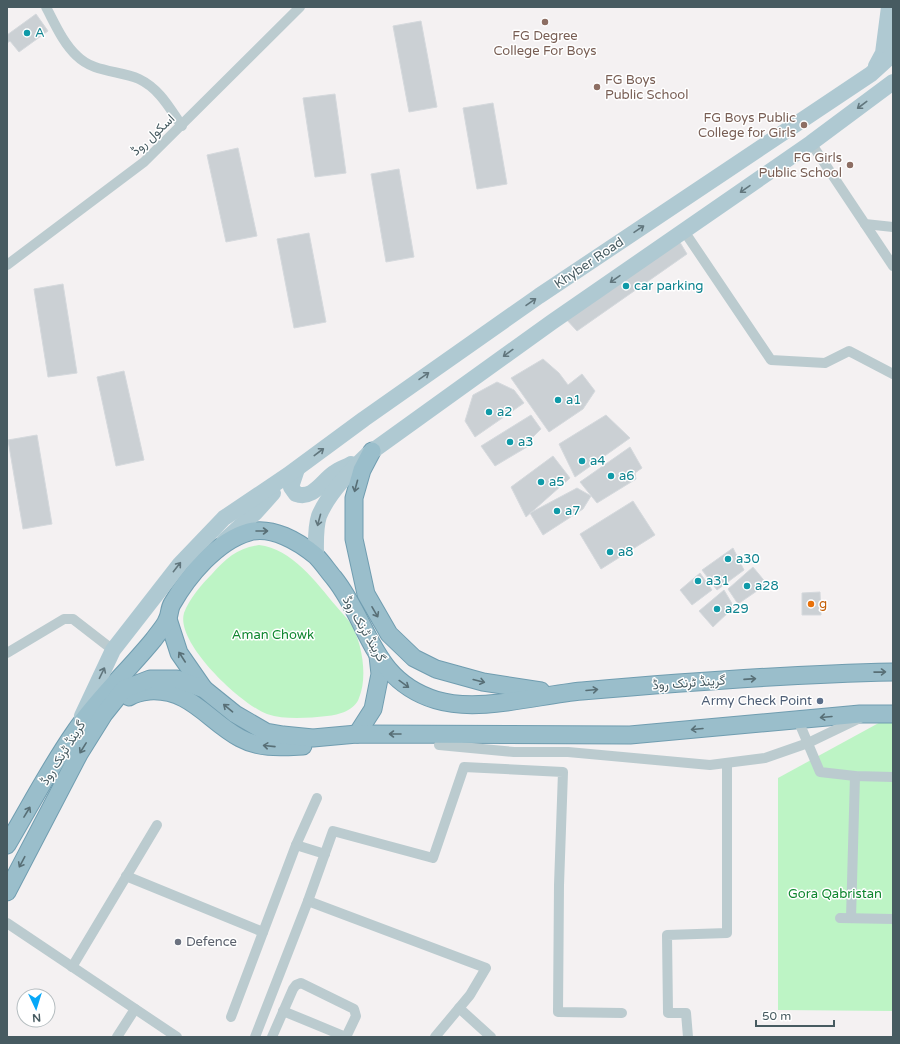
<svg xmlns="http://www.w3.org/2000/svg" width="900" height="1044" viewBox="0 0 900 1044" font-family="'Varela Round',Vazirmatn,sans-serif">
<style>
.green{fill:#bdf4c5}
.building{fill:#cbd0d4;stroke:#d5d9dd}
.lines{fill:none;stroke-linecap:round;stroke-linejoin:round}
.trunk-casing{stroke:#709db0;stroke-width:19}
.minor{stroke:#bbcbcf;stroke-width:10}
.primary{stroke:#afc9d2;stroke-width:16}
.trunk{stroke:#9abecb;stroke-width:17}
.oneway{stroke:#61767d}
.oneway2{stroke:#586f76}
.education-dot{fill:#8d6e63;stroke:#fff;stroke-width:1.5}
.culture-dot{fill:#0f9aa8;stroke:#fff;stroke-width:1.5}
.food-dot{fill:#e8710a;stroke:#fff;stroke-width:1.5}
.service-dot{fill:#5c6f8a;stroke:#fff;stroke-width:1.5}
.worship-dot{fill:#6b7280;stroke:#fff;stroke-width:1.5}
.labels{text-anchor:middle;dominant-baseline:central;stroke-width:3;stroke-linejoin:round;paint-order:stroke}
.culture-label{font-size:13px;fill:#0d838f;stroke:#fff;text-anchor:start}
.education-label{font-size:13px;fill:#785e54;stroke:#fff;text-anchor:end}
.street-label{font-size:13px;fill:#475b61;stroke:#fff}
.food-label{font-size:13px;fill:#c56008;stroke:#fff;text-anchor:start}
.park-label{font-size:13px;fill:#0e862e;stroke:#fff}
.service-label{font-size:13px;fill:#4e5e75;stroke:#fff;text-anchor:end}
.worship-label{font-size:13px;fill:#5b616d;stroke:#fff;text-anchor:start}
</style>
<rect width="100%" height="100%" fill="#f4f1f2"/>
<g class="green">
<path d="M259,545c33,4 57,37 77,61 5,6 11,12 15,18 11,19 17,52 8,74 -4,12 -20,17 -32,18 -19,2 -42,4 -60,-2 -25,-9 -92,-71 -83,-101 5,-14 18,-29 28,-39 14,-16 26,-26 47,-29z"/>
<path d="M886,719h7v292l-115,-1v-232z"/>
</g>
<g class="building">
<path d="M36,14l12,17 -29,21 -9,-11 -3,2v-8z"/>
<path d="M421,21l16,86 -28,5 -16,-86z"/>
<path d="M335,94l11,79 -31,4 -12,-79z"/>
<path d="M493,103l14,81 -30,5 -14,-81z"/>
<path d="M238,148l19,88 -31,6 -19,-87z"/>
<path d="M399,169l15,88 -28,5 -15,-88z"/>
<path d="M309,233l17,89 -32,6 -17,-89z"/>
<path d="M678,239l9,15 -110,77 -12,-13z"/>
<path d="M63,284l14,89 -29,4 -14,-88z"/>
<path d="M543,359l16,14 9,12 14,-11 13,17 -12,18 -34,23 -38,-54z"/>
<path d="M124,371l20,89 -28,6 -19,-89z"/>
<path d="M497,382l17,8 10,13 -49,34 -10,-16 8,-26z"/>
<path d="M531,415l10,14 -10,10 1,5 -37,22 -14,-20z"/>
<path d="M606,415l24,23 -55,39 -16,-33z"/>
<path d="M37,435l15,89 -29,5 -15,-89z"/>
<path d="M630,447l12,21 -7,5 1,6 -39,24 -17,-21z"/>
<path d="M553,456l17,22 -44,39 -15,-30z"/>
<path d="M577,488l14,8 -8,13 -40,26 -13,-22z"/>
<path d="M633,501l22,34 -54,34 -21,-35z"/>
<path d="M733,548l11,22 -27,20 -15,-20z"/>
<path d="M753,567l14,17 -29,20 -10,-15z"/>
<path d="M700,573l12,17 -20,15 -12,-15z"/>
<path d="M724,590l10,17 -21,20 -14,-16z"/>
<path d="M820,592l1,23h-19v-22z"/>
</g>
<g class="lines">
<defs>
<g id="trunk">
<path d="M372,451l-10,19 -8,28v41l12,55 23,40 25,24 22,11 47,13 58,9"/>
<path d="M168,619l11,34 25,36"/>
<path d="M129,697c6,-4 12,-5 20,-6 41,-3 59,30 91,47 20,11 41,9 63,8"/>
<path d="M357,734l16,-25 7,-35 -2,-18"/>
<path d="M7,845c22,-37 42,-76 67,-112 23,-34 54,-62 80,-94 4,-6 11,-13 13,-19 3,-5 2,-11 5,-16 16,-28 45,-63 77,-72 23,-6 49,9 67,24 6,6 12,15 18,22 36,45 37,102 102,122 43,13 101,-5 146,-9 103,-9 207,-17 311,-19"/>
<path d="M7,892l72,-138 25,-40 20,-25 26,-10h27l27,10 31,25 31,18 17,3 30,3 44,-4 273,1 230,-21h33"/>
</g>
</defs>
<use href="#trunk" class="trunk-casing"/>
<g class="minor">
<path d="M46,7c9,17 17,36 31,49 17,17 42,14 62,23 21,10 31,30 43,47"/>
<path d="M811,143l54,81 28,3"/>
<path d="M865,224l28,42"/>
<path d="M684,231l87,129 54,3 24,-12 44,23"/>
<path d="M7,265l137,-103 156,-155"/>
<path d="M7,653l57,-34h9l40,31"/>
<path d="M798,720l22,52 35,4 38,1"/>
<path d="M439,745l75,7h54l142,13 55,-7 43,-15 52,-25"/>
<path d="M296,845l29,9"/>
<path d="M126,876l137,56"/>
<path d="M308,901l178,67 -16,27 -35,42"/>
<path d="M840,918l53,1"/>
<path d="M851,918l4,-142"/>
<path d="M7,923l170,114"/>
<path d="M72,967l85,-142"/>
<path d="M459,1008l32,29"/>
<path d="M283,1011l63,26"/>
<path d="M231,1017l65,-172 21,-47"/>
<path d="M117,1037l18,-28"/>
<path d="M255,1037l53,-136 25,-70 100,27 31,-91 99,5 -4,113 -1,127 64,1"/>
<path d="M272,1037l21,-48 3,-4 5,-2 53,26 2,7 -10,21"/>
<path d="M688,1037l-2,-24h-18l-1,-78 60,-2v-170"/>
</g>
<g class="primary">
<path d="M876,66l7,-13 6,-46"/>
<path d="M297,469l-6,18 5,7c17,6 26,-13 38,-21 5,-4 12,-6 17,-9"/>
<path d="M224,541l32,-29 17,-19"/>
<path d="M316,556c0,-13 -1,-28 3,-40 9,-22 30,-44 48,-61l185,-133 259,-179 82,-61"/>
<path d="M82,716l31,-66 67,-86 44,-46 64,-43 76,-56 175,-123 332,-222 22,-20"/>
</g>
<use href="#trunk" class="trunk"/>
</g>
<defs><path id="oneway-shaft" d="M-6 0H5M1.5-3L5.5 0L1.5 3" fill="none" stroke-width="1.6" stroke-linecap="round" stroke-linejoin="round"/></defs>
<g class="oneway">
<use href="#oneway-shaft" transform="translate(862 105) rotate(143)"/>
<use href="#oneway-shaft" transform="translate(745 189) rotate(145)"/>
<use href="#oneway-shaft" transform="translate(639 229) rotate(-34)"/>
<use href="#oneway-shaft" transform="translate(615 279) rotate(145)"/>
<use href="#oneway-shaft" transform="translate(531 302) rotate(-35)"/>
<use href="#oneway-shaft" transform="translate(508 353) rotate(144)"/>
<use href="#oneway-shaft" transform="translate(424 376) rotate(-35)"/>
<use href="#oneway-shaft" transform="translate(319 452) rotate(-37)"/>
<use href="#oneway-shaft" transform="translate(319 520) rotate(105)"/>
<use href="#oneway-shaft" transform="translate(177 567) rotate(-52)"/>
<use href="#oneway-shaft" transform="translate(102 673) rotate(-64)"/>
</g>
<g class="oneway2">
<use href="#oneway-shaft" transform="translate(356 486) rotate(105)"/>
<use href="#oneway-shaft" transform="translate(262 531)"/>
<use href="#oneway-shaft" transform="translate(375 612) rotate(60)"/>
<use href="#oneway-shaft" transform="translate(182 657) rotate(-123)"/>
<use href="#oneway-shaft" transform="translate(880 672) rotate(-1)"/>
<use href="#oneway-shaft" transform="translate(750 679) rotate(-4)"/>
<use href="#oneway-shaft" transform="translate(479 681) rotate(14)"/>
<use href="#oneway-shaft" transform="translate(404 684) rotate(36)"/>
<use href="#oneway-shaft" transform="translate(592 690) rotate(-5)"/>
<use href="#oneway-shaft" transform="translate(228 708) rotate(-140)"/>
<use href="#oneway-shaft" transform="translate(826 717) rotate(175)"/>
<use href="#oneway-shaft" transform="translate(697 729) rotate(175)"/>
<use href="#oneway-shaft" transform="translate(395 734) rotate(180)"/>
<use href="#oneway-shaft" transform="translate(269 746) rotate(-174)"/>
<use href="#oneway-shaft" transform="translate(83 748) rotate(122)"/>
<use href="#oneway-shaft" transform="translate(27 812) rotate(-59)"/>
<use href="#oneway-shaft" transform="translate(22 862) rotate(118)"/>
</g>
<g class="education-dot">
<circle cx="545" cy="22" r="4"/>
<circle cx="597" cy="87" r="4"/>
<circle cx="804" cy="125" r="4"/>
<circle cx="850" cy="165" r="4"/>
</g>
<g class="culture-dot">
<circle cx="27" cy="33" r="4"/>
<circle cx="626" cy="286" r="4"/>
<circle cx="558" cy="400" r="4"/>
<circle cx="489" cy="412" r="4"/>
<circle cx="510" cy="442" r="4"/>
<circle cx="582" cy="461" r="4"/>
<circle cx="611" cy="476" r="4"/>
<circle cx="541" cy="482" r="4"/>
<circle cx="557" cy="511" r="4"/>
<circle cx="610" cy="552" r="4"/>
<circle cx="728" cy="559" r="4"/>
<circle cx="698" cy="581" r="4"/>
<circle cx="747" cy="586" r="4"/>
<circle cx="717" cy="609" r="4"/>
</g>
<circle class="food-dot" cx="811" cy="604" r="4"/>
<circle class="service-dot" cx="820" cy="701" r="4"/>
<circle class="worship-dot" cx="178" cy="942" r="4"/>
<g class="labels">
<g class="culture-label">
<text x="35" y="33">A</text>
<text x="634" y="286">car parking</text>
<text x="566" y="400">a1</text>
<text x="497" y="412">a2</text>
<text x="518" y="442">a3</text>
<text x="590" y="461">a4</text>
<text x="619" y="476">a6</text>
<text x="549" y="482">a5</text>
<text x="565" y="511">a7</text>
<text x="618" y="552">a8</text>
<text x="736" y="559">a30</text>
<text x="706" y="581">a31</text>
<text x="755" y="586">a28</text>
<text x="725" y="609">a29</text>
</g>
<g class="education-label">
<text x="545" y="36" text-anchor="middle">FG Degree<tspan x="545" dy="15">College For Boys</tspan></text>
<text x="605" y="80" text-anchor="start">FG Boys<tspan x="605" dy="15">Public School</tspan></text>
<text x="796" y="118">FG Boys Public<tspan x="796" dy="15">College for Girls</tspan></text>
<text x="842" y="158">FG Girls<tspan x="842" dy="15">Public School</tspan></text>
</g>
<g class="street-label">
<text transform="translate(153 135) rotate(-43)">اسکول روڈ</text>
<text transform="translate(589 263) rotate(-34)">Khyber Road</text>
<text transform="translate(364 629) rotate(60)">گرینڈ ٹرنک روڈ</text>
<text transform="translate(689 683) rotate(-4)">گرینڈ ٹرنک روڈ</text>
<text transform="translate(63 753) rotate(-58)">گرینڈ ٹرنک روڈ</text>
</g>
<g class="food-label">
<text x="819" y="604">g</text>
</g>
<g class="park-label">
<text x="273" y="635">Aman Chowk</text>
<text x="835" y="894">Gora Qabristan</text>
</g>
<g class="service-label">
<text x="812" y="701">Army Check Point</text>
</g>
<g class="worship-label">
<text x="186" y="942">Defence</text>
</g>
</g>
<rect width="900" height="1044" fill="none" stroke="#475b61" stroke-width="16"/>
<g transform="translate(36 1008) rotate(176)"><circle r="19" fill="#ffffff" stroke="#b5bdc0"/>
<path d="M0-3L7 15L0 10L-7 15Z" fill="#07a8f8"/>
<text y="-6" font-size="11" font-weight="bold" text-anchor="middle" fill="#475b61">N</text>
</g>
<path d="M756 1020v6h78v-6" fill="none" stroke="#475b61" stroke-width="2"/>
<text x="762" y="1020" font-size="12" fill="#475b61" stroke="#ffffff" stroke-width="3" paint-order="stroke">50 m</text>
</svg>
